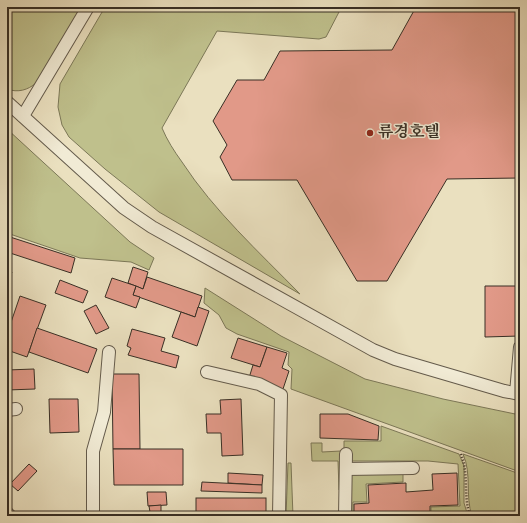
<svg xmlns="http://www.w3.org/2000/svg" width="527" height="523" viewBox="0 0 527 523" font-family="'Sorts Mill Goudy','Noto Serif KR',serif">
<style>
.green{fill:#bfc08c;stroke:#7c7858}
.building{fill:#e19988;stroke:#382f25}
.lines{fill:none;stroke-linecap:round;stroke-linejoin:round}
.minor-casing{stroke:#645b4c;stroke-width:14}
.path{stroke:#382f25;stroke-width:2.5;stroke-dasharray:1 2;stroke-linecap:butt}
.minor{stroke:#f1ebd5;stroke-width:12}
.poi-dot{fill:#8f2418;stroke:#f1ebd5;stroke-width:1.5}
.labels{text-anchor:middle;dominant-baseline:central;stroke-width:3;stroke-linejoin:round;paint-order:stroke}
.poi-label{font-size:16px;font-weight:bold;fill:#382f25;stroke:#f1ebd5;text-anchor:start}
</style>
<rect width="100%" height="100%" fill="#eae0bf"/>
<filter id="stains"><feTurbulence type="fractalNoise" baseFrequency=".005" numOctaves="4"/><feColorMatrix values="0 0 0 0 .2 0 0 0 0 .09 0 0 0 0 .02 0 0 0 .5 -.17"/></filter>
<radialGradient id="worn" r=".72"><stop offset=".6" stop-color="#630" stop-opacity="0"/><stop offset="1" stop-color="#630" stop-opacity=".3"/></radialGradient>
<g class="green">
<path d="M7,7h74l-45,76c-8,7 -18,10 -29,6z"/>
<path d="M105,7h235l-1,5 -13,25 -7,2 -102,-8 -55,97c5,12 12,23 20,34 32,49 77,90 118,132l-141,-82 -54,-43 -36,-32 -7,-12 -4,-18 2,-23z"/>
<path d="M7,129l123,113 24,16 -5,12 -18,-8 -51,-4 -73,-25z"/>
<path d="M205,288l76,48 84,43 78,20 77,16v57l-229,-83 1,-20 -4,-4 1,-13 -52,-18 -11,-6 -7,-13 -15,-12z"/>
<path d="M381,426l78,28 5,12v37l4,13h-6v-2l-31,2v-9l29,-1 -2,-42 -30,-3h-81l-3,-2v-18h37z"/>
<path d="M311,443h11v9l19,-1v39h-2l-1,-29h-26z"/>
<path d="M463,454l57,20v42h-48c-7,-20 0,-42 -9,-62z"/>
<path d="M288,463h3l2,53h-7z"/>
<path d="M403,472v10l-37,2 1,18h-14v14h-5l2,-42z"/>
</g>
<g class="building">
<path d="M416,7h104v171l-73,1 -60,102h-30l-60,-101h-65l-12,-23 7,-12 -14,-24 24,-41h27l16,-29 112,-1z"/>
<path d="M7,236l68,22 -4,15 -64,-21z"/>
<path d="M133,267l15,5 -5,17 -15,-6z"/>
<path d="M7,270l5,2 -5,11z"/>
<path d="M147,277l55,19 -7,21 -62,-22 3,-9 7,3z"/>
<path d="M112,278l24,8 -3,9 7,2 -4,11 -31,-11z"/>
<path d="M60,280l28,11 -5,12 -28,-10z"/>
<path d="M485,286h35v50l-35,1z"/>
<path d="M20,296l26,9 -19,52 -20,-7v-16z"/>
<path d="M96,305l13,23 -13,6 -12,-23z"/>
<path d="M198,307l11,4 -12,35 -25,-9 9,-25 14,5z"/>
<path d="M37,328l60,21 -9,24 -59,-21z"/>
<path d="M132,329l33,9 -4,13 18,5 -3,12 -48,-13 3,-7 -4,-2z"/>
<path d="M238,338l29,9 -7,20 -29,-9z"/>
<path d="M267,347l20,6 -5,15 7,3 -6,18 -34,-11 4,-13 7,2z"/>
<path d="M34,369l1,20 -28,1v-20z"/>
<path d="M112,374h27l1,75h-27z"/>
<path d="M49,399h29l1,33 -29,1z"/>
<path d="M241,399l2,56 -21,1 -1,-23h-14l-1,-19h15l-1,-14z"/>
<path d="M320,414h28l31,12 -1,14 -58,-2z"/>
<path d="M113,449h70v36h-69z"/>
<path d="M29,464l8,7 -19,20 -8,-7z"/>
<path d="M228,473l35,2 -1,10 -34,-2z"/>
<path d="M457,473l1,32 -28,1v10h-76v-12l15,-1 -1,-18 38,-2v9l27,-2 -1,-16z"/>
<path d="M202,482l60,3v8l-61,-2z"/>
<path d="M147,492h19l1,13 -19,1z"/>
<rect x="196" y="498" width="70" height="18"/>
<path d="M161,505v11h-46l-1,-4h36l-1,-6z"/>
</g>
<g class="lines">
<defs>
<g id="minor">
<path d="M7,102l117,106 28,19 221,123 22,9 109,32 16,3"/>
<path d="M23,116l65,-109"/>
<path d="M207,372l52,12 22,11 -2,121"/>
<path d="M516,393l4,-46"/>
<path d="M7,410l9,-1"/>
<path d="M346,469l67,-1"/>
<path d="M7,513l3,3"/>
<path d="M93,516v-65l11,-39 5,-60"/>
<path d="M345,516l1,-62"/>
</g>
</defs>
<use href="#minor" class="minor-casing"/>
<path class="path" d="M461,454c8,19 2,42 9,62"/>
<use href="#minor" class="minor"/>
</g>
<circle class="poi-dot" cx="370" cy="133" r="4"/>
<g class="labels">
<g class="poi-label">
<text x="378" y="133">류경호텔</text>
</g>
</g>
<rect width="527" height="523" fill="none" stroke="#eae0bf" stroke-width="24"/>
<rect x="8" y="8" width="511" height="507" fill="none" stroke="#382f25" stroke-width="2"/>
<rect x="12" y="12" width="503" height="499" fill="none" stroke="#382f25"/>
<rect width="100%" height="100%" filter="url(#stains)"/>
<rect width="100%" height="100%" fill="url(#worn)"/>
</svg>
